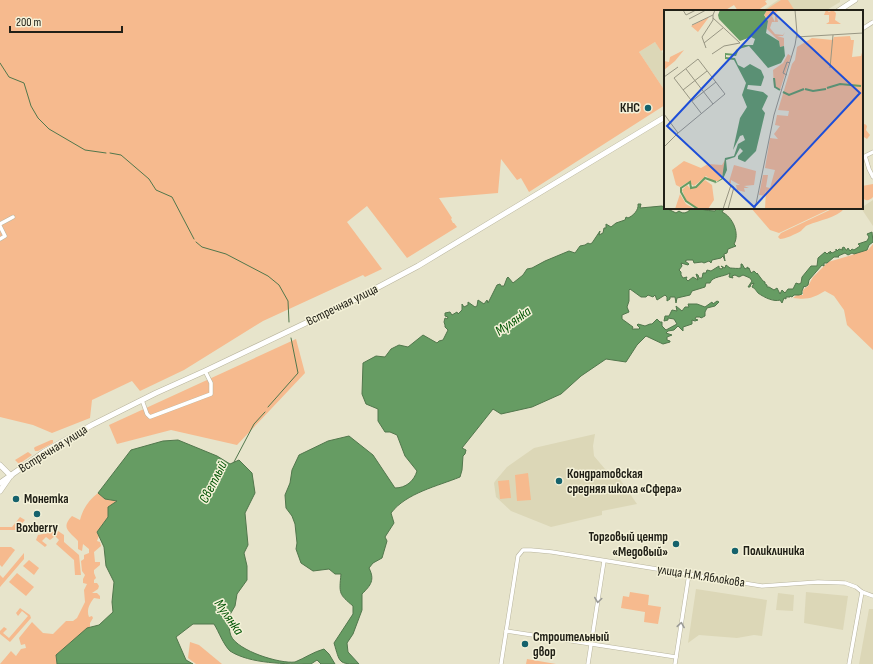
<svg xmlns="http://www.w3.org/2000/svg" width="873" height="664" viewBox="0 0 873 664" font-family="'Sofia Sans Condensed',sans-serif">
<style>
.built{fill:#dcd7b7}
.green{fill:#f6ba8e}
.water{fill:#669c63;stroke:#51774c}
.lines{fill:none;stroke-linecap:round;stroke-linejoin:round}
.stream{stroke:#51774c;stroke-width:1}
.minor-casing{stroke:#b8b49d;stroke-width:4.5}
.secondary-casing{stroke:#b8b49d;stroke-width:6}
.minor{stroke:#fff;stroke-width:3.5}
.secondary{stroke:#fff;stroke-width:5}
.oneway{stroke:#9b9b97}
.poi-dot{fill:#15626c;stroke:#f4f1d8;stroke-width:1.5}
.labels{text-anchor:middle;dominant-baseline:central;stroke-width:3;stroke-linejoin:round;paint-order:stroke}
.poi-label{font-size:13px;font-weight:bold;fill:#212017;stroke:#f4f1d8;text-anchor:start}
.street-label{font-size:13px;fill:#212017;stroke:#f4f1d8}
.water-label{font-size:14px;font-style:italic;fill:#005504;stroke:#f4f1d8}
.inset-river{fill:none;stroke:#669c63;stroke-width:2}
.inset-road{fill:none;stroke:#989683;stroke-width:1}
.view{fill:#1d4ed8;fill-opacity:0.15;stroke:#1d4ed8;stroke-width:2}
.inset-edge{fill:none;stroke:#212017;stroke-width:2}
</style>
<rect width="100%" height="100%" fill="#e7e4cb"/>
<g class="built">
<path d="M778,0h62v2l-15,9h-63z"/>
<path d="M655,42l10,14v35l-26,-39z"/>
<path d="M873,200v26l-12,-18z"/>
<path d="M595,434l-2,12 1,10 11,13 14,9 18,26 -35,7v4l-51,12 -40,-16 -15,-14 -2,-14 2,-3 11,-13 27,-19z"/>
<path d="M696,589l71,11 -5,36 -8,-1 -17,3 -38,-3 -11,8z"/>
<path d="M806,592l42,4 -5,34 -39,-7z"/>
<path d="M778,593l16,2 -1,16 -17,-1z"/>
<path d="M869,609h4v55h-14z"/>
</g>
<g class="green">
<path d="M0,0h767l-2,1 2,3 -10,7h-19l-4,-6 -10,6h-59v38l-4,2 -6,-9 -16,10 26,39v14l-136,87 -8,-14 -4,2 -16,-21 -3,34 -59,5 13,20 -1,1 2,4h1l3,4 -50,31 -40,-52 -20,16 35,47 -17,8 -2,-2 -100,46 -79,49 -44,21 -8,-10 -40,19 -2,18 -38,15 -19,-8 -33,-8z"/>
<path d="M781,0h7l7,11h-31z"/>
<path d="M865,124l2,2 -1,4 4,5 -3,4 -3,-2 -2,1v-13z"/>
<path d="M873,184v13c-4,4 -7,4 -11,1v-12z"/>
<path d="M751,208h81l-53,25 -9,-3z"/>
<path d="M834,208h11c-9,10 -25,12 -37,17 -3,1 -5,4 -7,6 -5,3 -16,8 -21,8l-2,-2 3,-4z"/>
<path d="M873,244v106l-26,-25 -3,-15 -10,-14 -9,-5c-12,7 -17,9 -32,7l4,-3h6v-5l5,-4 5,-9 15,-15 24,-7 9,-4 7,-1z"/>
<path d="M296,339l9,34 -68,72 -66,-15 -54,14 -8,-19z"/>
<path d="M51,440h2v3l-15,8h-3l-1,-3 1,-1z"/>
<path d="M28,452l4,3 -13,9 -4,-4z"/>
<path d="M528,473l3,27 -14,1 -2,-26z"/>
<path d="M509,480l2,18 -11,1 -2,-18z"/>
<path d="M98,493l7,6 12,2 -9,6v10l-11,15 2,4 -2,5 3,1 1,4 -7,6 1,10h5v3l-6,5v3l2,5 -2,2v3h3l2,3 -1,3 -6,4h5l3,3v3l-6,-1c-4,5 -8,12 -5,19l3,-1 1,2 -3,5v4l-34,28 1,9h-57l11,-13 5,5 5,-7 5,-1 -1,-4 -4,1 -2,-7 13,-16 11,11 10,1 13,-13h7l4,-3 8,-16 -1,-12 3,-6 -4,-1v-4l2,-4 -3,-4 -1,-10 3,-2v-4l5,-2v-4l-6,-5 -1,7 -4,-2v-8c-8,-9 -18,-13 -6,-25l8,4c3,-12 9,-20 18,-27z"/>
<path d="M20,517l5,3 -9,10h-16v-3h12z"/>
<path d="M58,531l6,4v7l15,13 2,20h-6l-1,-15 -18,-16 3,-4 -4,-4 -5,4 -4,-3 -4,4 5,4 -2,2 -9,-7 2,-5z"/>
<path d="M0,547h11l4,3 -13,17 -2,-2z"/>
<path d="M24,553v6l-24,28v-12l3,3z"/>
<path d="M29,560l10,8 -5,7 -11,-9z"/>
<path d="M17,573l17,14 -8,9 -17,-14z"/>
<path d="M630,592l19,3 -1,10 13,2 -3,17 -14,-2 1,-10 -24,-4 2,-12 6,1z"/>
<path d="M20,608l10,7 1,3 -21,24 -10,-8v-3l4,-4 3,2 -4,4 6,5 19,-22 -6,-5 -4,5 -2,-3z"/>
<path d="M190,642l9,3 23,19h-26l-8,-6z"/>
<path d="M527,659l29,5h-30z"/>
</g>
<g class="water">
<path d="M638,204h3l-1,4 22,-2 14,7 3,-2c5,4 9,1 13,-3 8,0 14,3 23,3l2,-3 3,2 1,-2 3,1 -2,3c11,5 18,22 12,32l2,2 -8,3 -1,4 -3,1 1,7 -2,-5 -2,2 -9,2 -1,3 -2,-2 -5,2 -2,-1 -8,1 -1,-3h-6l-2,1 4,3 -1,1 -7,-2 1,3 -3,4 2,2v3l2,3 4,-1 -1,2 2,2 5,-4 5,3 -2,-6 2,1 1,3h3l1,-5h3l1,-3 4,1 8,-5v2l2,1 2,-1 -2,-2 4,2 1,-3 4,3c3,0 8,1 11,0v-4h1l3,5 3,-2v2l1,-1 2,5 3,-2 3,3v-1l6,8 2,1v2l2,1v2h2l5,3 3,-2 3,6 2,-4 3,3 3,-4h5l3,-6 3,1 2,-1 1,-6 9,-11h6l1,-8 7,-6 2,2 2,-2 1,2v-3l2,2 4,-2v-2l1,2 2,-2 4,1 -1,-2 2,-1 2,3h1l1,-2 2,3 2,-2 2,1 6,-4 -2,-2 9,-3 2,-4 -2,-3 5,-2 1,10 -4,3 -2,5 -13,4 -2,-1 -4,2 -3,-2 -7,3 1,1h-5l-7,6h-3v3l-2,-1 -13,15 -1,5 -3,2 -1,-1 -2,5v3l-3,1h-5l-2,2 -2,-1v1h-4v2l-2,-1 -2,5 -2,-3c-6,2 -15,-2 -22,-7 -2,-2 -2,-4 -6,-6l2,-4 -3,1 -1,3h-2l4,-6 -2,-3 -7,-3 -4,2 -4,-2 -3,1 1,2 -4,-1 1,-4c-6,4 -18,3 -20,10h-4l-1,4 -13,4 -2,4 -13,3 -1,5 -1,-6h-5v2l-3,2v-4l-2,-2 -8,5 -2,-5 -2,2 -5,-2 -2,2h-5l-11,-8 -1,1v11l-2,6 2,5 -7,3v4l11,8 -1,2h7l1,-1 -3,-3 1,-1 7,2 5,-2h2l5,-5 3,3h2v4l4,4 11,-6 -3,-5 -6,-1v2l-4,1 1,-5h4l3,-6 5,1 -1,-5 6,5 3,-4h4l-1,-3h9l8,3 7,-5 1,2 4,-3 2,1 -4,4 -8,2 -2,4v4l-4,2 -1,-1h-4l-1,2 3,1 -3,1 -3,-1v4l-9,3v4l-5,-5 -4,4 -6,1 -2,2 6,2 -5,2v3l3,1v1l-7,2 -17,-8 -9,9 -11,17 -20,-3 -25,17 -20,18 -29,13 -31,7 -8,-5 -31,39 4,2 -1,4 -2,2 -1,14 -2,7c-22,9 -54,16 -69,36l3,10 -9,14 2,4 -5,17 -9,5 -4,5c6,12 2,17 -7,26v16l-9,24 -6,9 1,9 11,12c-21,0 -19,-1 -25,-21l19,-29v-8c-14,-12 -14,-12 -12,-32h-6l-6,-5 -16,2 -12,-8 -5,-14 1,-6 -2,-19 -3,-8 -6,-8 -1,-13 5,-12 2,-13 7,-15 29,-14 21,-5 24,19 22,33c11,0 19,-7 22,-17l-12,-15 -8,-21 -7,-3h-5l-7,-11v-12l-12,-5 -4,-10 1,-31 13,-7 9,1 6,-8 8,-4 9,2 15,-12 14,8 2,-2 4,-1 5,-10 -3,-3v-2l-1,-3 1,-4 2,1 1,-2 -3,-1v-3l5,-1 2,3 5,-3 1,2 4,-4v-6l2,3 4,-2v-3l7,5 2,-1 1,-6 6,4 3,-4 1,3 9,-18 3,-1 1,2h3l3,-8 1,-1 5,6 10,-8 4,-6 5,-1 13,-7 24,-10 6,2 5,-7 5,-1 3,-2 2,1 2,-1 8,-12 -1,4 4,-2 1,-5h2v-4l5,3 5,-4 9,-3 1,-3 2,1c5,-2 11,-8 10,-14z"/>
<path d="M178,440l39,16 13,8 9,-4 13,13 3,20 -10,20 3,32 -4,8 3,13v14l-10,14 -2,12 -7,12c1,6 1,13 3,18 7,15 49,28 64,26 10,-4 18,-10 29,-13l5,5 6,10h-14l-4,-4 -6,4c-25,0 -61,0 -81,-13 -7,-7 -11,-19 -16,-27h-21l-17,13 10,23 7,4h-136l-1,-9 31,-27 12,-3 14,-13 -1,-10 2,-20 -8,-16 -2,-19 -7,-15 11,-15v-10l9,-6 -12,-2 -7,-6 33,-43 32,-9z"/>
</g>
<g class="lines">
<g class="stream">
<path d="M0,63l9,14 15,6 7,23 7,12 11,11 36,21 21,3"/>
<path d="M110,153l11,2 28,24 7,11 16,7 22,42"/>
<path d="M196,242l6,5 24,7 42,22 11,9 9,16 1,21"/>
<path d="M268,407l30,-34 -7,-35"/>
<path d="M234,462l20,-38 11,-12"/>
</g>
<defs>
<g id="minor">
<path d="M862,29l11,-7"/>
<path d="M873,152l-8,4 4,13 4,8"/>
<path d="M0,224l13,-7"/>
<path d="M0,226l5,10 -5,3"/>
<path d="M142,400l5,14 3,3 61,-23v-11l-6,-12"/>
<path d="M506,631l170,26"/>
<path d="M501,664l17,-108 5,-6h8l21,2 210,34 56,-4 27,1 11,4 6,5"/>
<path d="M588,664l16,-103"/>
<path d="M675,664l14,-90"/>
<path d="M849,664l13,-72 11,4"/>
</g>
<g id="secondary">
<path d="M838,11l17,-11"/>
<path d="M0,465l11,11"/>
<path d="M0,483l44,-31 48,-27 64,-32 49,-22 149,-71 64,-34 247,-149"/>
<path d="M0,491l9,-13"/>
</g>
</defs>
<use href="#minor" class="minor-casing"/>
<use href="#secondary" class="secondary-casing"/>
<use href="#minor" class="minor"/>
<use href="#secondary" class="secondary"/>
</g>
<defs><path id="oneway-chevron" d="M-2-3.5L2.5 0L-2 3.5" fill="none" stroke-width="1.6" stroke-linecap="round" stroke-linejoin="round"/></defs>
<g class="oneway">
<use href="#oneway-chevron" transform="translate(598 600) rotate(98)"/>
<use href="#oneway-chevron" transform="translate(681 625) rotate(-81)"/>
</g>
<g class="poi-dot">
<circle cx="648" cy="108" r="4"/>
<circle cx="559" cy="481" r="4"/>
<circle cx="16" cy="499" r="4"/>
<circle cx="37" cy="514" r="4"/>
<circle cx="676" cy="544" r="4"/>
<circle cx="735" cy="551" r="4"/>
<circle cx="525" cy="644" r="4"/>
</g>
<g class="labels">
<g class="poi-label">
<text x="640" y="108" text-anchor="end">КНС</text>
<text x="567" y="474">Кондратовская<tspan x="567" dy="15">средняя школа «Сфера»</tspan></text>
<text x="24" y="499">Монетка</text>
<text x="37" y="528" text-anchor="middle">Boxberry</text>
<text x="668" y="537" text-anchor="end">Торговый центр<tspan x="668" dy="15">«Медовый»</tspan></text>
<text x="743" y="551">Поликлиника</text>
<text x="533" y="637">Строительный<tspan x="533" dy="15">двор</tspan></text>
</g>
<g class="street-label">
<text transform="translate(342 305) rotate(-26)">Встречная улица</text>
<text transform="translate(53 449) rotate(-32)">Встречная улица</text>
<text transform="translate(701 576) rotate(9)">улица Н.М.Яблокова</text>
</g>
<g class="water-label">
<text transform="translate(513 321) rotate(-35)">Мулянка</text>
<text transform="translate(213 482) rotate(-63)">Светлый</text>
<text transform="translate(229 617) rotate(55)">Мулянка</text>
</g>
</g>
<g transform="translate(664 10)">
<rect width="199" height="199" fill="#e7e4cb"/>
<path d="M103,0h12l-7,6 3,6v-6h2l1,6h-6l-2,6 5,6 8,1 2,-3 -2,4h-6l7,2v8l-4,1 -1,-6 -12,-12 1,-8 -4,-7zM162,0l3,2 4,-2 3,3 -1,7 6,4h-15l3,-2v-7h-5zM45,7l-11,15 -7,-6zM186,26l1,4h3l-2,17 9,-1 2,-7v160h-98l1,-20 -1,7 -6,-1 4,-20h5l-2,12 4,1 5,-18 -10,-2 5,-30 8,1 -4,-5 6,-8 -5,-1 2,-10 11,1 1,-5 -11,-1 14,-46 3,-4 2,-13 15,-9 21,2 1,-3zM20,40l-9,11 -11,9v-9l5,1 1,-5zM124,44l3,2 -11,34 -6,-3 -1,-17 10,-7zM61,150v9l-6,12h-7l-6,-5 -12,10 -6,-4 -8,5 -4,-2 -4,-15 12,-9 17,7 7,-4 14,1zM70,155l22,6 -2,14 -10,1 5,2h-5l1,4 -8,-2 -1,-5h4l-9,-5v3l-3,2zM41,170l7,5 2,15 -6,9h-9l-12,-7 -5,-12 5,-5 3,3 7,-1zM16,184l6,10 9,5h-20z" fill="#f6ba8e"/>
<path d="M56,0h47l-3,5 4,6 -2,12 13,8 1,6 4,-1 1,10 -4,7 -13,5 -19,-22 -10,3 -3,7 -10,-1v2l9,1 3,7 6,3 6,-4 11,6 3,7 -3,9 -13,-1 -1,4 16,3 5,4 -6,13 3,4 -9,38 -11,11 -7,-3v-3l5,-5 -3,-3 -5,9 -9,3 1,10 -4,9 -9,5 8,-6 3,-20 9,-2 4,-12 7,-4 -2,-5 -3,1 -7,14 7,-32 7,-11 -5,-12 4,-12 -12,-23 -9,-1v-6l10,1 1,-4 8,-5h9l2,-6 -4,-2 -11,4 -21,-22 -1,-4z" fill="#669c63"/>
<path class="inset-river" d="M110,68l1,9 5,3M163,78l13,-4 21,2M141,79l8,2 13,-2M119,82l6,3 15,-6M34,199l-12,-8 -5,-9v-4l9,-6 1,6 5,-1 9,-9 11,4"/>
<path class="inset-road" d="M19,0l3,5 10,-5M49,8l27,25M25,9l17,-9M28,15l21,-10 2,-5M132,27l67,-4M40,33l19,-15M42,38l-4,-11 11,-17v-5M48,44l12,-8 16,-3M166,58l3,-33M22,59l27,35M123,65l-4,-2 4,-11 3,1M0,67l14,-10M19,80l24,-19M28,91l24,-19M0,104l14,19 -14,14M14,123l47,-39 -27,-35 -24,19 27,35M59,199l8,-24 3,2 -6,22M91,199l19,-94 21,-70 2,-12 -2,-23"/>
<path class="view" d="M109,2l87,81 -106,114 -87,-81z"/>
<rect width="199" height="199" class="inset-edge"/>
</g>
<path d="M10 26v6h112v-6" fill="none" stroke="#212017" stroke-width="2"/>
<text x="16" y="26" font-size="12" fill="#212017" stroke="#f4f1d8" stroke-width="3" paint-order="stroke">200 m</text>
</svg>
